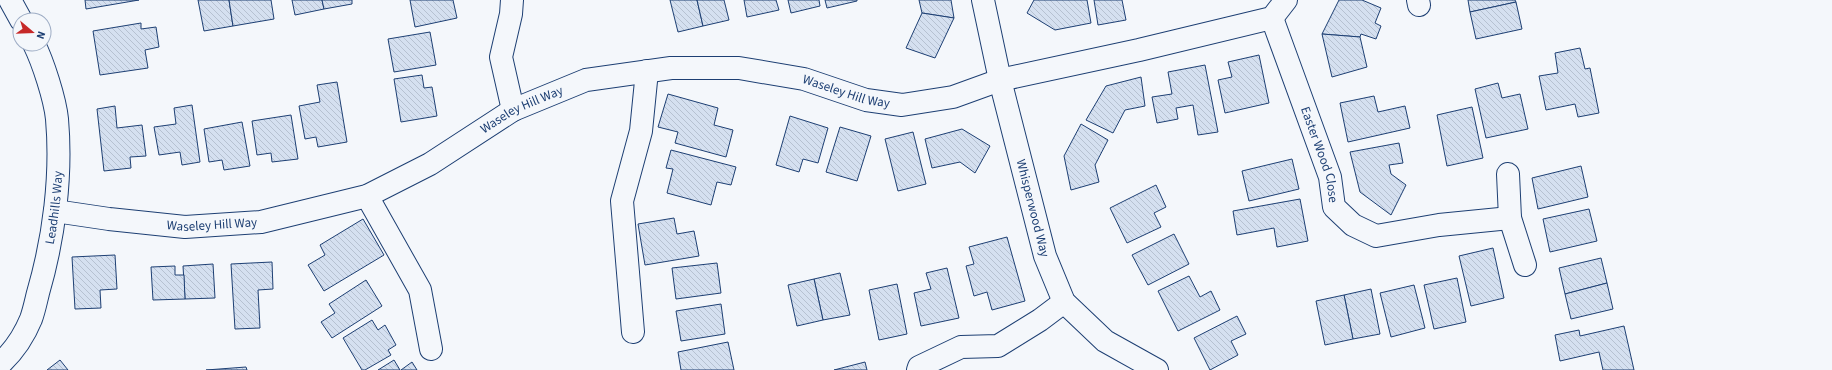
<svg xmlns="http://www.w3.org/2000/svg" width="1832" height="370" viewBox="0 0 1832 370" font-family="'Source Sans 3',sans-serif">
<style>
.building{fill:url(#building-back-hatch);stroke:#1d3f73}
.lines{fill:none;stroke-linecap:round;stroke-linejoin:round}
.minor-casing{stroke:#1d3f73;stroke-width:24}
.minor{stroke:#f4f7fb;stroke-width:22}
.labels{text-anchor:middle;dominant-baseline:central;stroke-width:3;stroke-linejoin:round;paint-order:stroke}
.street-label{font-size:13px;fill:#1d3f73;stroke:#f4f7fb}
</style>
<defs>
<pattern id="building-back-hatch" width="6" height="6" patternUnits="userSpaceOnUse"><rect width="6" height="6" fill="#d5e0f0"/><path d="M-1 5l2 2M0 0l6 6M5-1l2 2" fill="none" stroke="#b6c1d1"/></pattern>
</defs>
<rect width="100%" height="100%" fill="#f4f7fb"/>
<g class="building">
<path d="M85,0h54l-53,9z"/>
<path d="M198,0h31l4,26 -29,5z"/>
<path d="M229,0h42l3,19 -41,7z"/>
<path d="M292,0h30l2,9 -29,6z"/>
<path d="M322,0h30v4l-28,5z"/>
<path d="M410,0h43l4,18 -42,9z"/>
<path d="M670,0h27l6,26 -25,6z"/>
<path d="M697,0h27l5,20 -26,6z"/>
<path d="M744,0h32l3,10 -32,7z"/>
<path d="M788,0h31l1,6 -29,7z"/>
<path d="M825,0h32v1l-30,7z"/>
<path d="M919,0h32l3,18 -32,-5z"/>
<path d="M1034,0h53l4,23 -36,7 -28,-17z"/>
<path d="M1094,0h28l4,20 -28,5z"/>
<path d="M1339,0h23l19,8 -6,15 6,3 -5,13 -15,-5 -1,3 -38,-3z"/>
<path d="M1468,0h47l1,2 -46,10z"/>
<path d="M1516,2l6,27 -46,10 -6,-27z"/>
<path d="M922,13l32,5 -19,40 -29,-10z"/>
<path d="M141,23v6l15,-2 3,20 -14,3 3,18 -48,7 -7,-44z"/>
<path d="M430,32l6,33 -42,7 -6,-33z"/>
<path d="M1322,34l38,3 7,30 -35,10z"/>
<path d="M1580,48l5,21 5,-1 9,45 -21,4 -3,-13 -29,6 -7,-34 19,-3 -3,-20z"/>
<path d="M1259,55l10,48 -44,10 -7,-33 14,-3 -4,-15z"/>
<path d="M1205,65l13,67 -20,3 -5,-30 -17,3 2,11 -21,4 -5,-26 20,-3 -4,-22z"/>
<path d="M422,75l2,13 8,-1 5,29 -36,6 -7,-43z"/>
<path d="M1141,77l4,29 -20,4 -12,23 -27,-13 20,-34z"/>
<path d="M337,82l10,60 -29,5 -2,-10 -11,2 -6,-33 21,-4 -3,-17z"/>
<path d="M1498,83l4,15 18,-4 8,35 -42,9 -11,-49z"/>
<path d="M668,94l50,14 -4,17 19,5 -7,27 -51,-14 3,-11 -20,-5z"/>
<path d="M1374,96l4,16 27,-6 5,22 -62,14 -8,-39z"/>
<path d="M192,105l8,57 -18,3 -2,-13 -21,3 -5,-28 22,-3 -2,-16z"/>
<path d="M115,106l2,22 25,-3 4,31 -16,1 1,11 -27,3 -7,-62z"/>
<path d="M1472,107l11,51 -36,8 -10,-51z"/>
<path d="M291,115l7,44 -26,3 -1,-9 -14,2 -5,-34z"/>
<path d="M790,116l38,12 -10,35 -15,-4 -4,13 -23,-7z"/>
<path d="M242,122l8,44 -26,4 -2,-10 -13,2 -5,-33z"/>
<path d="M1081,124l27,16 -13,25 4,17 -28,8 -7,-34z"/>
<path d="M840,127l31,9 -14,45 -31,-9z"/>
<path d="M962,129l28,17 -15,27 -15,-11 -28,6 -7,-29z"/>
<path d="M913,132l13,52 -28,7 -13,-52z"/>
<path d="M1399,143l4,20 -14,2 2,9 15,11 -15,30 -31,-23 -10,-40z"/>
<path d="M671,150l65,17 -5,18 -14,-3 -6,23 -44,-12 6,-24 -7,-1z"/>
<path d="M1292,159l7,30 -50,12 -7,-30z"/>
<path d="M1581,166l7,31 -50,12 -6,-31z"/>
<path d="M1156,185l10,22 -12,6 7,14 -34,16 -17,-35z"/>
<path d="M1300,199l8,42 -31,6 -3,-19 -37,7 -4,-24z"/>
<path d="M1589,209l8,32 -47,11 -7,-33z"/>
<path d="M674,218l3,16 17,-3 5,25 -54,9 -7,-41z"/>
<path d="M363,219l21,36 -60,36 -16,-26 17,-10 -5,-10z"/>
<path d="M1174,234l15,30 -41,21 -16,-30z"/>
<path d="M1007,237l18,64 -33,9 -5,-18 -13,4 -8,-30 8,-2 -5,-17z"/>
<path d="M1493,248l11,50 -33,8 -12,-50z"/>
<path d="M115,255l2,34 -17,1 1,18 -26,1 -3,-52z"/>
<path d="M1601,258l6,25 -42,11 -6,-26z"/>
<path d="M272,262l1,27 -15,1 2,38 -25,1 -4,-65z"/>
<path d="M717,263l4,30 -45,6 -4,-31z"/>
<path d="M213,264l2,34 -30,1 -2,-33z"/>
<path d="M175,266v9h9l1,24 -32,1 -2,-33z"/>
<path d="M947,268l12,50 -38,8 -7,-33 17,-4 -5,-16z"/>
<path d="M840,273l10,42 -27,5 -9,-41z"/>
<path d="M1189,276l11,21 11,-6 9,19 -42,21 -20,-40z"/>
<path d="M1457,278l9,44 -32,7 -10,-44z"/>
<path d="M814,279l9,41 -26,6 -9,-41z"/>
<path d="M366,280l16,26 -50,32 -11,-16 14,-9 -6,-9z"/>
<path d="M1607,283l6,26 -42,10 -6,-25z"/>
<path d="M897,284l10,50 -28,6 -10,-50z"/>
<path d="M1414,285l11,43 -34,9 -11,-44z"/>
<path d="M1371,289l9,45 -27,5 -9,-44z"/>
<path d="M1344,295l9,44 -28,6 -9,-44z"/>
<path d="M721,304l4,30 -44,7 -5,-30z"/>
<path d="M1237,316l9,18 -15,7 7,14 -28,15 -16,-32z"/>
<path d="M372,320l6,10 7,-5 11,20 -8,5 3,5 -26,15h-3l-19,-32z"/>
<path d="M1624,326l10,44h-31l-4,-18 -39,9 -5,-26 24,-5 1,6z"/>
<path d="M728,342l6,28h-53l-3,-18z"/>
<path d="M60,360l8,10h-21z"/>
<path d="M394,360l6,10h-22z"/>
<path d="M412,362l5,8h-16z"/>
<path d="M865,362l2,8h-33z"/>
<path d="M246,367l1,3h-41z"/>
</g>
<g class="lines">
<defs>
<g id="minor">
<path d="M10,0l11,20"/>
<path d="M512,0l-1,14 -10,43 12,53"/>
<path id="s1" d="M983,0l17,80 45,176 19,46 41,39 52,29"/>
<path d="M1418,0l1,5"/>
<path id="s2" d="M1272,18l58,159 4,30 19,18 23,11 63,-11 71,-7"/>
<path d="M1508,174l2,44 15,47"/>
<path d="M367,196l53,94 11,59"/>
<path id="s3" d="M55,211l54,8 76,8 76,-5 106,-26 63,-32 83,-54 73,-30 85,-12h68l65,11 62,21 36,5 51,-8 47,-17 139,-30 133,-32 14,-18"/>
<path d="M633,332l-11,-131 19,-70 6,-60"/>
<path id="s4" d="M0,364c13,-12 24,-28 31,-45 3,-8 5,-18 7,-26 16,-55 24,-117 19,-174 -2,-20 -14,-57 -23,-75"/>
<path d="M918,370l1,-3 42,-20 37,-1 42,-26 24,-18"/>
</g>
</defs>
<use href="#minor" class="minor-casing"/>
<use href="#minor" class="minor"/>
</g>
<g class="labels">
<g class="street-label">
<text stroke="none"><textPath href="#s3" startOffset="829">Waseley Hill Way</textPath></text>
<text stroke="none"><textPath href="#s3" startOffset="494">Waseley Hill Way</textPath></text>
<text stroke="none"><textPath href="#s2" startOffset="145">Easter Wood Close</textPath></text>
<text stroke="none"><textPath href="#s4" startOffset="169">Leadhills Way</textPath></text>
<text stroke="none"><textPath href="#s1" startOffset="214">Whisperwood Way</textPath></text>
<text stroke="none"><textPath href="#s3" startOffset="158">Waseley Hill Way</textPath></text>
</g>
</g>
<g transform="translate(32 32) rotate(109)"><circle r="19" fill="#f4f7fb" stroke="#9eadc5"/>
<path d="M0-3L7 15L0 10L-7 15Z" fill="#c62828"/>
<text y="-6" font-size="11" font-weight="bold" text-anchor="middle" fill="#1d3f73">N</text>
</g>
</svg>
